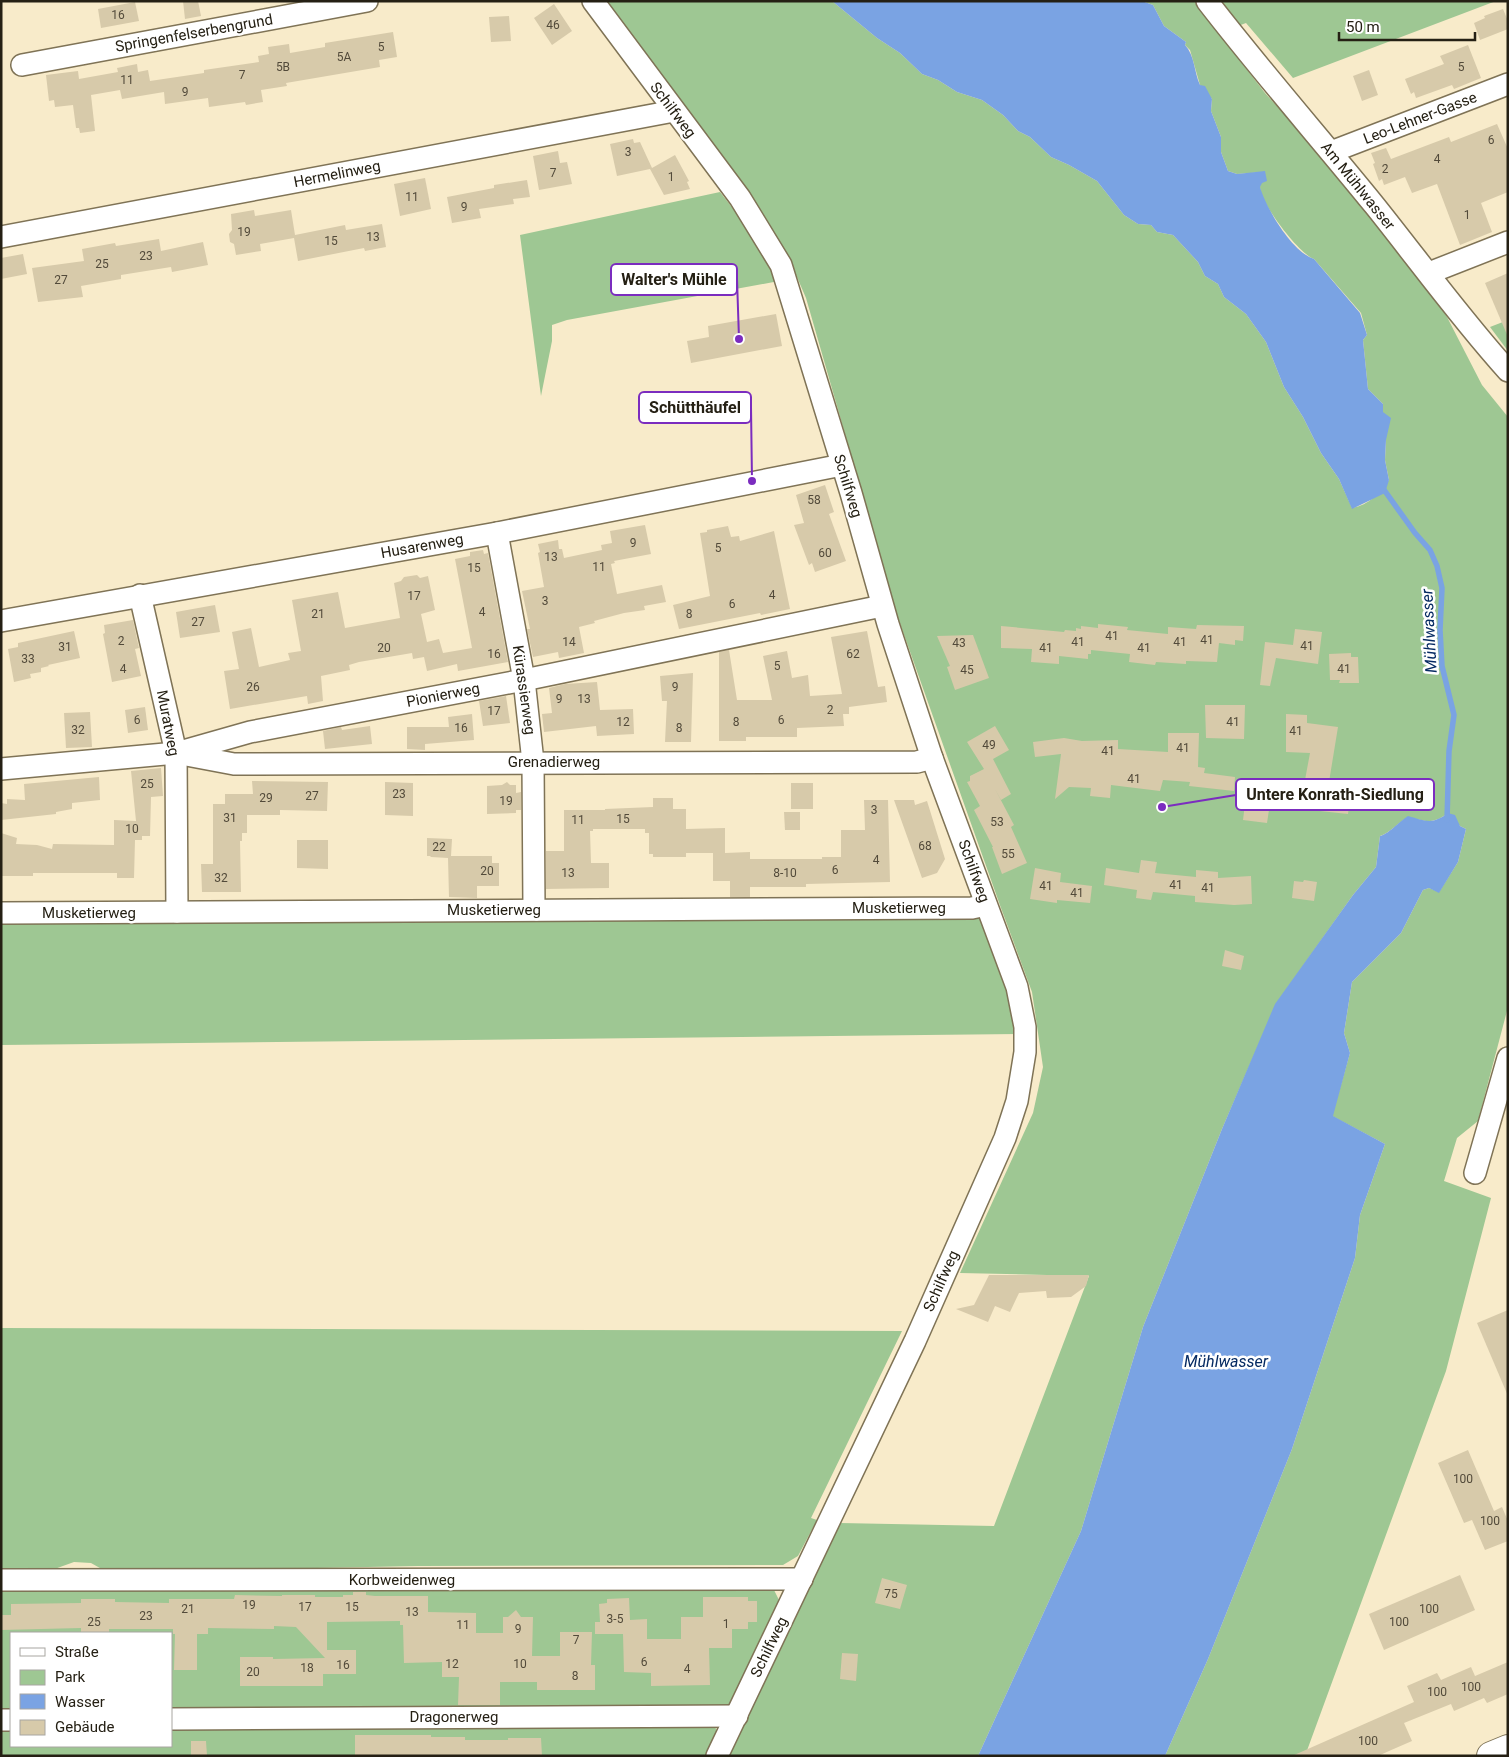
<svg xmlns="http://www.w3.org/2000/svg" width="1509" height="1757" viewBox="0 0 1509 1757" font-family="Roboto,sans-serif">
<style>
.green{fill:#9ec793}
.water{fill:#7aa3e3}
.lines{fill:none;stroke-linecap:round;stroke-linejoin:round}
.stream{stroke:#7aa3e3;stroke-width:5.5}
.building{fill:#d7caaa}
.minor-casing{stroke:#7f7356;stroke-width:24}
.major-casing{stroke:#7f7356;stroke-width:30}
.minor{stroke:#fff;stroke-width:21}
.major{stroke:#fff;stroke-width:28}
.labels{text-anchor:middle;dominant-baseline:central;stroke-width:5;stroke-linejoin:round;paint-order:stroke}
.number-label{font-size:12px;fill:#524a3a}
.street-label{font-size:15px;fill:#252014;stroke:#fff}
.water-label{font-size:16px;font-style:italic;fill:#052a62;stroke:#fff}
.leader{fill:none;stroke:#7b2cbf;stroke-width:2}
.callout-dot{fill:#7b2cbf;stroke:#fff;stroke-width:2}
.callout{fill:#fff;stroke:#7b2cbf;stroke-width:2}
.callout-label{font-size:16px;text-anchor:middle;font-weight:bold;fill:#252014}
</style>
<rect width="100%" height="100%" fill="#f8ebca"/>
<g class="green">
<path d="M605,1h227l45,37 23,15 22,21 16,6 19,12 25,8 21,15 15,16 12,6 21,20 18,8 28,16 27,34 14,9 13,1 6,7 16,3 25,27 7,14 13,8 6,13 22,17 20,28 18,45 19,30 18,36 18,26 13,29c17,-3 28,-15 37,-28l-4,-20 1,-20 -3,-28v-8l-15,-15 -5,-49 4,-5 -6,-22 -47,-54c-15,-5 -54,-56 -54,-72 0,-5 4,-11 5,-15l-28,2 -9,-3 -7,-19v-15l-10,-26 1,-12 -12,-14 -10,-35 -5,-5 1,-3 -22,-16 -11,-21 -11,-4h52l71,92 58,64 85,100 39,60 35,68 26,32v590l-30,114 -21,17 -13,43 47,17 -45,173 -141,385h-140l43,-97 84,-210 63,-191 5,-43 25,-71 -53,-28 18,-63 -6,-20 8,-51 49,-49 22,-43 6,-2 10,4 19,-30 8,-33 -6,-3 -12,-13c-16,12 -22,8 -40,4 -9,5 -20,17 -28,19l-4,31 -23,28 -77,109 -54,125 -79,198 -62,204 -103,225h-250l112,-233 154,3 95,-250 -129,-3 73,-160 10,-46 -11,-75 -31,-84 -104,-293 -91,-317 -12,-28 -22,-38z"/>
<path d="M1218,1h278l-203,77 -47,-55 -8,3z"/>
<path d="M720,192l22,28 37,61 -212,39 -15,5v16l-11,55 -21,-161z"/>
<path d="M1508,320v31l-18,-24z"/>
<path d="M978,916c25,26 33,84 40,118l-1017,11v-126z"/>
<path d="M1,1328l901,3 -91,187 6,2 -19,36 -15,9 -365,1 -311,6 -16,-9 -17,-1 -25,9 -48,1z"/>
<path d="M772,1586l7,14 -51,108 -557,2v-77h-160v79h-10v-122z"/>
<path d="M171,1726h544l2,7 -11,23h-705v-29h10v19h160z"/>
</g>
<g class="water">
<path d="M832,1h310l11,4 11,21 22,16 -1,3c10,11 9,27 15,40l5,1 7,13 -1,12 10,26v15l7,19 9,3 28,-3 2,10 -5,2 -2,4c6,21 32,65 54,72l46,54 7,22 -4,5 5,49 15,15v8l8,6 -5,22 -1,20 4,20 -4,13 -33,16 -13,-30 -18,-26 -18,-36 -19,-30 -18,-45 -20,-28 -22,-17 -6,-13 -13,-8 -7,-14 -25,-27 -16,-3 -6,-7 -13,-1 -14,-9 -27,-34 -28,-16 -18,-8 -21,-20 -12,-6 -15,-16 -21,-15 -25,-8 -19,-12 -16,-6 -22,-21 -23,-15z"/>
<path d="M1448,813l7,2 5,11 6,3 -8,33 -19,31 -10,-5 -6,2 -22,43 -49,49 -8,51 6,20 -17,63 52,28 -25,71 -5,43 -63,191 -84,210 -43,97h-187l103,-225 62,-204 79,-198 53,-125 78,-109 23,-28 4,-31c7,-1 19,-14 28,-20 18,5 24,9 40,-3z"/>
</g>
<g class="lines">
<path class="stream" d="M1382,487l33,46 15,17 7,16 5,22 -2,42 2,36 12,49 -5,36 -2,69"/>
</g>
<g class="building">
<path d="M183,1h15l3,15 -16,3z"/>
<path d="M135,2l4,19 -38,7 -3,-19z"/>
<path d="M554,4l18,27 -20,14 -18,-27z"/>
<path d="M1503,9l5,12v8l-28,11 -6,-17 11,-5 -1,-2z"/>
<path d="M509,16l2,25 -20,1 -2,-25z"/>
<path d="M393,32l4,25 -18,3 1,7 -94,16 1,3 -26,4 2,12 -17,3 -1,-3 -36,5 -1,-9 -43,6 -1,-12 -42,7 -2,-9 -29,5 4,36 -15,2 -1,-5h-3l-3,-23 -18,2 -1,-7 -5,1 -3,-26 32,-4 1,8 39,-7 -1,-4 20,-4 1,8 10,-2 2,11 54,-8v-3l55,-8 -1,-6 11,-2 -1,-7 21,-3 1,9 35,-6v-4z"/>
<path d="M1468,45l13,33 -27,11 -2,-4 -36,13 -2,-6 -3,2 -6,-15 39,-15 -4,-8z"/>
<path d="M1369,70l9,25 -16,6 -9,-25z"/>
<path d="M1497,124l11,25v43l-27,11 11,29 -32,13 -23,-61 -25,9 -7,-16 -21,8 -2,-6 -3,2 -6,-17 2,-1 -4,-10 15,-5 5,11 58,-22 2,5z"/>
<path d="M633,139l1,4 6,-1 12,26 23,-13 14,26 -2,1 3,7 -26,6 -14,-26 -33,7 -7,-32z"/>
<path d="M558,151l2,12 7,-1 5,22 -33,6 -6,-34z"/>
<path d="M425,178l6,31 -31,7 -6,-32z"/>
<path d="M527,180l3,17 -17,2 1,5 -35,5 2,9 -29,5 -5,-26 47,-9v-3z"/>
<path d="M254,210l1,6 36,-6 4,25 50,-10 1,5 36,-6 4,23 -21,4 -1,-3 -66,13 -4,-23 -34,6 1,7 -25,4 -2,-11 -4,-2 -1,-8 3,-4 -1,-16z"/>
<path d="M159,239l2,12 42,-9 5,23 -36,7 -1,-5 -50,8v4l-40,7 2,11 -45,5 -6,-34 52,-7 -2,-12 33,-6 1,3z"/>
<path d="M23,254l4,20 -26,5v-21z"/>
<path d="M1508,273v64l-23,-54z"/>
<path d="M776,314l6,32 -91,17 -4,-22 22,-4 -1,-11z"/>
<path d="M825,485l9,27 -5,2 17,47 -31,11 -3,-9 -3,2 -15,-40 10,-2 -8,-28z"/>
<path d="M645,525l6,29 -37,7 1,2 -4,1 6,30 45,-9 4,17 -22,4 1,4 -21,3 -30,8 1,2 -16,4 5,26 -25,5 -1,-6 -25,5 -6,-28h3l-8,-38 22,-4 -6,-34 2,-1 -2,-8 20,-4 1,9h3l2,9 38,-8 -1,-5 11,-2 -2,-12z"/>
<path d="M728,526l3,11 8,-1 1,5 34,-10 16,78 -29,6 -1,-2 -81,16 -6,-24 37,-9 -10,-63 7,-1v-2z"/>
<path d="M483,550l1,4 4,-1 20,109 -50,9 -1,-7 -30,7 -3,-14 -11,2 -1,-6 -53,9 -10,3 1,5 -29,6 2,25 -15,3 -1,-8 -77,13 -6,-38 15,-2 -7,-37 19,-4 8,39 31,-7 -2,-7 13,-2 -9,-51 46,-8 7,36 55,-10 -6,-35 7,-2 3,-4 13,-2 3,3 8,-2 7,34 -14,4 6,28 12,-3 4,14 29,-5 -17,-89 15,-3v-4z"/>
<path d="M215,605l5,27 -40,6 -4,-26z"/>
<path d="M133,620l6,28 -4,1 6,27 -29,6 -9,-48 2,-1 -1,-8z"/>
<path d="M1098,624l30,3 -1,3 41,4v-7l28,2 1,-4 47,1 -1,15 -8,-1v5l-16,-2 -2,19 -31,-1v3l-30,-2 -1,3 -26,-3 1,-8 -39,-4v4h-3v5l-29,-3v8l-28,-2 1,-13 -31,-1v-22l63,6 1,-2 11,1v-3l5,1v-3l17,2z"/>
<path d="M1295,629l27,3 -4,32 -42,-6 -6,28 -10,-1 5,-43 28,3z"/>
<path d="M74,631l6,27 -32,7 1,1 -8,2v4l-11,2 1,4 -17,4 -6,-33 10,-2v-4z"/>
<path d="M867,631l11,56 7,-1 2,16 -38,5v7h-6l1,12 -47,2v9h-51v4h-27v-89l10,-2 8,50h35l-9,-44 24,-5 5,27 16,-3 2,21 32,-2 -11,-57z"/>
<path d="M973,635l16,43 -34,12 -8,-23 3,-1 -13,-30z"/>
<path d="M1351,653v4h7l1,26h-20l1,-3h-10l-1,-26z"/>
<path d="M693,673l-2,69h-26l2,-41h-5l-2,-25z"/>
<path d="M597,682l3,28 33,-1 1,25 -37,2 -1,-10 -52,6 -2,-18 10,-1 -3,-25 16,-4z"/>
<path d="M506,696l4,27 -27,3 -4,-25z"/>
<path d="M1205,705h40l-1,34 -38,-1z"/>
<path d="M145,707l3,23 -20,3 -3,-23z"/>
<path d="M90,712l2,35 -26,1 -2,-35z"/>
<path d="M472,714l2,26 -49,4v6l-18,-1v-22h42l-1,-10z"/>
<path d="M1286,714l21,1v8l31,4 -9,55 23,3 -4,29 -28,-3 2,-14 -20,-1 8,-43 -24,-1z"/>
<path d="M370,726l2,18 -47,5 -2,-18 18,-4 1,3z"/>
<path d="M995,726l14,24 -16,9 18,35 -10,6 -6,-11 19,36 -3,2 16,36 -25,11 -10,-27h1l-19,-37 6,-4 -13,-24 3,-1v-5l14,-7 -17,-27z"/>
<path d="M1168,733h31l-1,34 7,1 -1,5 31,4 -1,14 -45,-5 1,-4 -27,-2 -3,11 -49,-6 -1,13 -20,-2 1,-8 -22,-1 -14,12 6,-45 -26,3 -2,-15 31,-4 18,3 36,-1v9l50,3z"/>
<path d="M161,768l2,28 -12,1 -1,39h-8v4h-7l-1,38h-17v-5h-84v3h-32v-43l16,5 -1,6 21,1 15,4 1,-5 61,1v-25l22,1 -5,-50z"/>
<path d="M99,777l1,23 -28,3v6l-16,3v2l-55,6v-17l6,1v-5l18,1 -1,-16z"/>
<path d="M252,781l76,1 -1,29 -47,-1v5h-33v18h-5v8h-2l1,51h-39l-1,-28h12v-60h12v-10h28z"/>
<path d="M385,782l28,1v33l-28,-1z"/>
<path d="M507,782l3,3h6v8l5,-1v18h-5v3l-29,1v-28l15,-1z"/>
<rect x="791" y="783" width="22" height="26"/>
<path d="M1247,787l25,3 -5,33 -24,-3z"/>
<path d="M653,798h20v11h13v20l39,-1v25l25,-1v7h72v-2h19v-27h24l-1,-30h24l2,82 -84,2v3h-56v10h-20v-16h-17v-28h-27v4h-33v-3h-4v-21h-4v-4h-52v2h-3l1,32h18v25l-63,1v-38h18v-41h41v-1l48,-2z"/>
<path d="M894,800h20l1,5 12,-4 18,58 -8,14 -15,5z"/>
<path d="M784,812h16v18h-15z"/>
<path d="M427,838l25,1 -1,17h41v7h7v23h-22v12l-28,-1 -1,-39 -17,-1 -1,-1h-3z"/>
<path d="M297,840h31v29l-31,-1z"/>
<path d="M1141,860l16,2 -2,11 41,4v-7l22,2v6l33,-2 1,28 -18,1 -39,-3v-6l-42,-4 -2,8 -15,-2 1,-8 -33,-5 2,-17 33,5z"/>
<path d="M1035,868l26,5 -1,9 32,4 -2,17 -33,-3v3l-27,-4z"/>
<path d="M1304,880l13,2 -3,19 -22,-3 2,-17 9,1z"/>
<path d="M1225,950l19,6 -3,14 -19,-4z"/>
<path d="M989,1275h100l-3,11 -15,11 -24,1 -1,-7 -27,2 -9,19 -15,-6 -7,16 -32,-13 18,-4z"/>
<path d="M1508,1310v86l-31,-73z"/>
<path d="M1468,1450l26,61 8,-4 6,14v20l-23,9 -13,-30 -8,3 -26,-60z"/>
<path d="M1460,1575l15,35 -91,40 -15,-36z"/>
<path d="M882,1578l25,7 -7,24 -25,-6z"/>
<path d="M353,1592h13v3l9,1h53v16l48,1v20h27v-16h5l8,-7 5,7h12l-1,39h28v-24h32l-1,33h4v25h-58v-8h-37v23h-42l1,-28h-17v-15l-38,1 -1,-38h-3v-4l-73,1v28h29v24h-33v12h-83v-29h33v2l52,-1 -29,-31 -22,-1v3l-66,-1v6h-11v36h-23l1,-36h-2v-5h-64v4h-28v-5l-80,2v-15h10v-11l70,-1v-4h34v3l54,1v-4h65l1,-4 47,1v-1h33v2h28v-2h10z"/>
<path d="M703,1597h45v4h9v21h-9v7h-16v19h-23l1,37 -59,1v-13l-27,-1 -1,-38h-28v-12h5l-1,-18 8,-1v-4l22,-1 1,22 17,-1v20h34v-22h22z"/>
<path d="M842,1653l16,1 -2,27 -16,-2z"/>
<path d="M1508,1662v32l-21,9 -3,-5 -30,13 -3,-7 -47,19 8,18 -23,10 -11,5h-86l122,-54 -7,-16 30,-13 4,7 30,-13 4,9z"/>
<path d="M355,1735h76v2h34v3h43v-2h33l1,18h-187z"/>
<path d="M191,1741h15l1,15h-16z"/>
</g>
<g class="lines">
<defs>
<g id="minor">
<path d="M593,1l147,197 41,67 70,228 37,131 44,134 85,229 8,40v25l-8,49 -12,37 -90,203 -198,415"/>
<path d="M1207,1c54,70 112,136 168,205 44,55 86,113 133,165"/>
<path d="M22,65l345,-64"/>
<path d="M1331,152l177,-68"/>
<path d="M1,237l673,-126"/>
<path d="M1429,273l79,-31"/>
<path d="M497,533l27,147 9,82 1,147"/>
<path d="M140,595l36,158 1,159"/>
<path d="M1,621l496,-88 345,-68"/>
<path d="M181,754l53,10 683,-2 15,-4"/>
<path d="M1,769l175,-16 74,-21 274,-52 358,-74"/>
<path d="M1,913l971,-5 14,-3"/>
<path d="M1475,1173l33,-115"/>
<path d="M1,1580l801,-1"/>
<path d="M171,1719l566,-3"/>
<path d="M1,1720h10"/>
</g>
<path id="major" d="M1491,1756l17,-7"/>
</defs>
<use href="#minor" class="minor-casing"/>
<use href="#major" class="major-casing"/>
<use href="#minor" class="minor"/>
<use href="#major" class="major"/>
</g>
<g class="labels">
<g class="number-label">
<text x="118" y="15">16</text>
<text x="553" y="25">46</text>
<text x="381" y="47">5</text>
<text x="344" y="57">5A</text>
<text x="283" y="67">5B</text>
<text x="1461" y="67">5</text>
<text x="242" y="75">7</text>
<text x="127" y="80">11</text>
<text x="185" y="92">9</text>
<text x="1491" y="140">6</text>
<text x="628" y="152">3</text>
<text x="1437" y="159">4</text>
<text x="1385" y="169">2</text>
<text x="553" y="173">7</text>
<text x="671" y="177">1</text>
<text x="412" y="197">11</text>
<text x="464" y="207">9</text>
<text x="1467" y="215">1</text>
<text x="244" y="232">19</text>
<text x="373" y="237">13</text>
<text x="331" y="241">15</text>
<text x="146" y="256">23</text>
<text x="102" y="264">25</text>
<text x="61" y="280">27</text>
<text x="814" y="500">58</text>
<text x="633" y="543">9</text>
<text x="718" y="548">5</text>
<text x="825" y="553">60</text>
<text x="551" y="557">13</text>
<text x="599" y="567">11</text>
<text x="474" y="568">15</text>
<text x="772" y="595">4</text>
<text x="414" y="596">17</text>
<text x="545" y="601">3</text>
<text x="732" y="604">6</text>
<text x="482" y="612">4</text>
<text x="318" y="614">21</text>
<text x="689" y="614">8</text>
<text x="198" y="622">27</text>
<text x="1112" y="636">41</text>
<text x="1207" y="640">41</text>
<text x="121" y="641">2</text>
<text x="569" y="642">14</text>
<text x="1078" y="642">41</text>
<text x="1180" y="642">41</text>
<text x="959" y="643">43</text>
<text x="1307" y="646">41</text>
<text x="65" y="647">31</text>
<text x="384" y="648">20</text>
<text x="1046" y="648">41</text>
<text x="1144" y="648">41</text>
<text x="494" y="654">16</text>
<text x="853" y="654">62</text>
<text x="28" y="659">33</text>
<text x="777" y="666">5</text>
<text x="123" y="669">4</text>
<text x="1344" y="669">41</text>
<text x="967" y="670">45</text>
<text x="253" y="687">26</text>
<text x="675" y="687">9</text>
<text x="559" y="699">9</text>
<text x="584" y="699">13</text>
<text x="830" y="710">2</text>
<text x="494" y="711">17</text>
<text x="137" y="720">6</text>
<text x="781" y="720">6</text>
<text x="623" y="722">12</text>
<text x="736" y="722">8</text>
<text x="1233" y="722">41</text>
<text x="461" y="728">16</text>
<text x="679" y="728">8</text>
<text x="78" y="730">32</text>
<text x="1296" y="731">41</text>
<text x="989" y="745">49</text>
<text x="1183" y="748">41</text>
<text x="1108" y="751">41</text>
<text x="1134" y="779">41</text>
<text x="147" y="784">25</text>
<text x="399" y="794">23</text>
<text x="312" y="796">27</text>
<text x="266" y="798">29</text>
<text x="506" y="801">19</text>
<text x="874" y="810">3</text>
<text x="230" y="818">31</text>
<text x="623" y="819">15</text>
<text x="578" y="820">11</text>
<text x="997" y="822">53</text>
<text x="132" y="829">10</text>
<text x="925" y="846">68</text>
<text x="439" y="847">22</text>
<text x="1008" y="854">55</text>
<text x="876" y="860">4</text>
<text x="835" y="870">6</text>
<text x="487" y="871">20</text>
<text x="568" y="873">13</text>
<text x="785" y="873">8-10</text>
<text x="221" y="878">32</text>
<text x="1176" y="885">41</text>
<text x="1046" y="886">41</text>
<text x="1208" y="888">41</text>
<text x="1077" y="893">41</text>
<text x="1463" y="1479">100</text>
<text x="1490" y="1521">100</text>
<text x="891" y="1594">75</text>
<text x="249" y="1605">19</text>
<text x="305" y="1607">17</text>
<text x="352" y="1607">15</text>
<text x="188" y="1609">21</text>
<text x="1429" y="1609">100</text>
<text x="412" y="1612">13</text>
<text x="146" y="1616">23</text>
<text x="615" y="1619">3-5</text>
<text x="94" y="1622">25</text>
<text x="1399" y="1622">100</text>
<text x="726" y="1624">1</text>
<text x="463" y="1625">11</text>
<text x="518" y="1629">9</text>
<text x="576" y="1640">7</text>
<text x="644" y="1662">6</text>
<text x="452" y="1664">12</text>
<text x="520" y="1664">10</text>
<text x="343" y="1665">16</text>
<text x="307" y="1668">18</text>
<text x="687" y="1669">4</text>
<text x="253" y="1672">20</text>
<text x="575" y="1676">8</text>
<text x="1471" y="1687">100</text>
<text x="1437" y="1692">100</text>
<text x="1368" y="1741">100</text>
</g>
<g class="street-label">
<text transform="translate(194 33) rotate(-10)">Springenfelserbengrund</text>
<text transform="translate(673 110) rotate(53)">Schilfweg</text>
<text transform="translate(1420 118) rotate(-21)">Leo-Lehner-Gasse</text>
<text transform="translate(337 174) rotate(-11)">Hermelinweg</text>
<text transform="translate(1358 186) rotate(51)">Am Mühlwasser</text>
<text transform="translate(848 486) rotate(73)">Schilfweg</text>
<text transform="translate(422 546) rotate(-10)">Husarenweg</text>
<text transform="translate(524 690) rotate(82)">Kürassierweg</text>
<text transform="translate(443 695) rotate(-11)">Pionierweg</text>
<text transform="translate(168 723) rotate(79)">Muratweg</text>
<text x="554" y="762">Grenadierweg</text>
<text transform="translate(974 871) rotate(70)">Schilfweg</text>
<text x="899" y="908">Musketierweg</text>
<text x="494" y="910">Musketierweg</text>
<text x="89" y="913">Musketierweg</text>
<text transform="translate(941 1281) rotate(-66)">Schilfweg</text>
<text x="402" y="1580">Korbweidenweg</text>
<text transform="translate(769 1647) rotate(-64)">Schilfweg</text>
<text x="454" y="1717">Dragonerweg</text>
</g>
<g class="water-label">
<text transform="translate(1429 631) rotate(-93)">Mühlwasser</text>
<text x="1226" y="1361">Mühlwasser</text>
</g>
</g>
<path class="leader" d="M739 339L737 279M752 481L751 407M1162 807L1236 795"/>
<g class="callout-dot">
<circle cx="739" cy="339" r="5"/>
<circle cx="752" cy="481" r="5"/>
<circle cx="1162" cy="807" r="5"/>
</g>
<g class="callout">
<rect x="611" y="264" width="126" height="31" rx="5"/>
<rect x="639" y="392" width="112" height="31" rx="5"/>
<rect x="1236" y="779" width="198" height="31" rx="5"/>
</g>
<g class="callout-label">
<text x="674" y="285">Walter's Mühle</text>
<text x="695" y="413">Schütthäufel</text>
<text x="1335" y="800">Untere Konrath-Siedlung</text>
</g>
<rect width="1509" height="1757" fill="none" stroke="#252014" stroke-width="5"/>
<rect x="10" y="1632" width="162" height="115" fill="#ffffff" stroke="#a8a6a1"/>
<rect x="20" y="1648" width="25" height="8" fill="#ffffff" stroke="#a8a6a1"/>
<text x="55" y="1657" font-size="15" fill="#252014">Straße</text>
<rect x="20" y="1670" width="25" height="15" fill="#9ec793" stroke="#a8a6a1"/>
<text x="55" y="1682" font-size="15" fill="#252014">Park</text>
<rect x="20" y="1694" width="25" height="15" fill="#7aa3e3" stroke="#a8a6a1"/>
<text x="55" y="1707" font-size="15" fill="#252014">Wasser</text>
<rect x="20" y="1720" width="25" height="15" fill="#d7caaa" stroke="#a8a6a1"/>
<text x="55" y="1732" font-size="15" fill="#252014">Gebäude</text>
<path d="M1339 32v8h136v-8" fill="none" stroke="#252014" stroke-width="2.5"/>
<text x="1346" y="32" font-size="15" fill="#252014" stroke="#ffffff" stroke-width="4" paint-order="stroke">50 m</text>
</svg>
